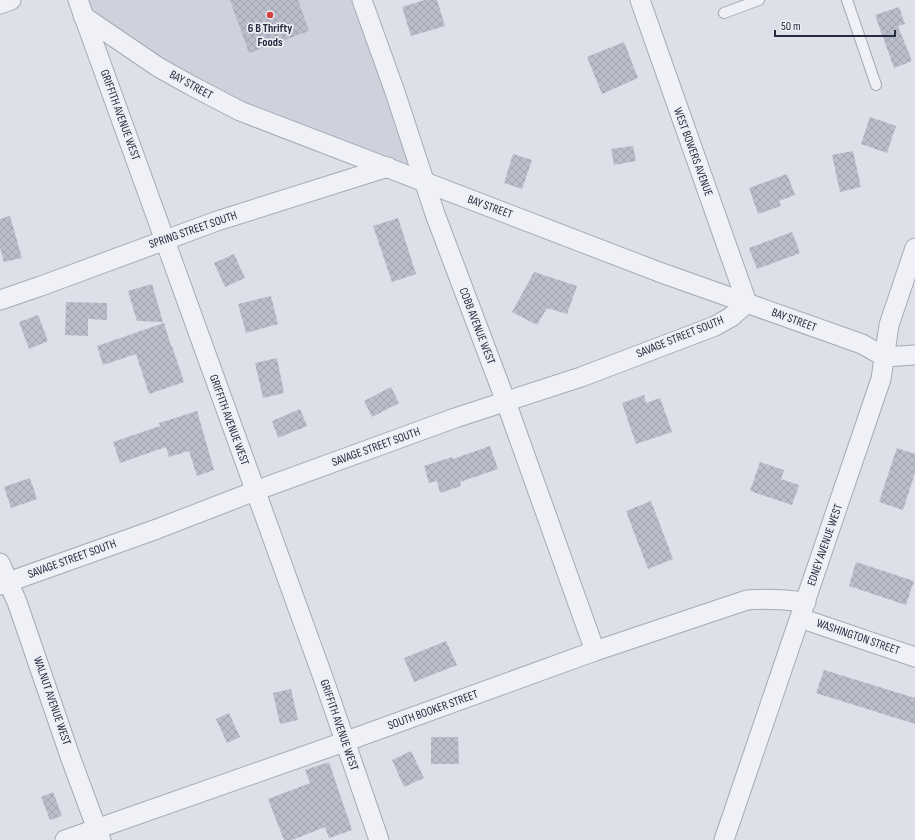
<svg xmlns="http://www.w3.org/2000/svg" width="915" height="840" viewBox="0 0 915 840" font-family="'Sofia Sans Condensed',sans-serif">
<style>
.built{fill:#cfd2dd}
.building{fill:url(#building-cross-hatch)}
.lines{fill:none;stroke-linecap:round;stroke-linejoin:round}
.service-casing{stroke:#a6aab5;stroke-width:12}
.minor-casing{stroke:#a6aab5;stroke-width:21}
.service{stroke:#f0f1f6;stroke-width:10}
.minor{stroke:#f0f1f6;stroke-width:19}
.poi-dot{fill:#d1403e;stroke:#edeff5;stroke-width:1.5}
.labels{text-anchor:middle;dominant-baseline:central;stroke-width:3.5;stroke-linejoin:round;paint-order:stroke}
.poi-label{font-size:12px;font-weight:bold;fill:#262b3f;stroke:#edeff5}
.street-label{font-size:12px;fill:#262b3f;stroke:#edeff5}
</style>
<defs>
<pattern id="building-cross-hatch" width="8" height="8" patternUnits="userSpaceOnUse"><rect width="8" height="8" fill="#babeca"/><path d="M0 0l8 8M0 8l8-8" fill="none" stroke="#a0a3af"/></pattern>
</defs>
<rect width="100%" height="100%" fill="#dde0e8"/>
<path class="built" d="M87,0h265l35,94 24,74 -17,-6 -2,-5 -5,1 -143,-54 -81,-44 -61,-42 -13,-13z"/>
<g class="building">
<path d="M230,0h68l11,31 -60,22z"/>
<path d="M425,0h12l8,26 -34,10 -9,-29z"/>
<path d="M899,7l6,17 -7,2 14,35 -18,7 -19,-53z"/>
<path d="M624,42l14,36 -36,16 -15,-37z"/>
<path d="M870,117l26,9 -9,27 -26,-9z"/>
<path d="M633,146l3,15 -22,4 -3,-16z"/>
<path d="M853,151l8,36 -21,5 -8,-37z"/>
<path d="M513,154l19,6 -10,29 -18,-6z"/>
<path d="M787,174l8,21 -16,6 2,5 -23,8 -9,-26z"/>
<path d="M10,216l12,42 -18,4 -4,-15v-28z"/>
<path d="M398,218l18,56 -24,8 -19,-56z"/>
<path d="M792,232l8,21 -43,16 -8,-21z"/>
<path d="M234,254l11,24 -20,9 -11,-24z"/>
<path d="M534,272l43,14 -10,28 -20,-6 -10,17 -25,-13z"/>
<path d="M152,284l11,38 -26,-1 -9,-30z"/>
<path d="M271,296l7,28 -32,9 -8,-29z"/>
<path d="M66,302l41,1v17l-19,-1v17l-23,-1z"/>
<path d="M38,315l10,26 -19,8 -10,-27z"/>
<path d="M164,323l7,23h1l12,36 -35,12 -13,-40 -33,11 -6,-19z"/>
<path d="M277,358l7,35 -21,5 -8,-35z"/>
<path d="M391,387l8,16 -27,14 -8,-16z"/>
<path d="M644,395l2,8 14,-5 12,34 -36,12 -14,-41z"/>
<path d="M300,409l7,17 -29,12 -6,-17z"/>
<path d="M197,411l17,59 -17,6 -8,-25 -20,6 -3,-10 -46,16 -7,-21 47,-16 -1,-3z"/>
<path d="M490,446l8,23 -38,13 1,4 -21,7 -3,-12 -8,2 -5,-17 28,-9 1,2z"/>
<path d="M897,448l18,6v19l-12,37 -24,-8z"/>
<path d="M760,462l24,8 -3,9 18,6 -7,20 -42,-14z"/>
<path d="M30,478l7,21 -26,9 -7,-21z"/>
<path d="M651,501l22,58 -25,10 -22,-58z"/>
<path d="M856,562l58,19 -8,24 -57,-19z"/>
<path d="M446,641l11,24 -43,17 -10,-24z"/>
<path d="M824,670l91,28v26l-99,-31z"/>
<path d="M291,689l7,31 -18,4 -7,-31z"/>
<path d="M229,713l11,24 -13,6 -11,-24z"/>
<path d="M431,737h27l1,27h-28z"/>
<path d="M411,751l13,27 -20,9 -12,-27z"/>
<path d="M329,762l23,68 -23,8 -4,-11 -33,13h-8l-16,-41 42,-16 -5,-13z"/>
<path d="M53,792l9,24 -12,4 -9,-23z"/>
</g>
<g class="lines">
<defs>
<g id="service">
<path d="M847,0l29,85"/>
<path d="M724,13l35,-13"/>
</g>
<g id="minor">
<path d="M78,0l247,683 54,157"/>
<path d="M362,0l33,92 40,122 71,188 89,249"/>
<path d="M0,4l11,-4"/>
<path d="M83,16l75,51 34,19 48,25 419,161 203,72 23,13 30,-2"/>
<path d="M0,300l41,-14 176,-65 171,-54"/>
<path d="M0,563l17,39 54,157 30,81"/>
<path d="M0,585l157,-56 98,-38 200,-73 126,-41 134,-51 16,-9 16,-14 -107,-303"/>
<path d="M800,618l115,39"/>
<path d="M65,840l279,-98 251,-91 152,-51c20,-2 39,0 59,2"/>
<path d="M724,840l157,-461 8,-54 26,-77"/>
</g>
</defs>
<use href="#service" class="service-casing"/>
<use href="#minor" class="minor-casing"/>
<use href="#service" class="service"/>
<use href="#minor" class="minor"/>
</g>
<circle class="poi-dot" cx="270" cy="15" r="4"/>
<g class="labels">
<g class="poi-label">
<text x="270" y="28">6 B Thrifty<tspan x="270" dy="14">Foods</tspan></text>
</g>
<g class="street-label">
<text transform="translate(191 85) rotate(29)">BAY STREET</text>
<text transform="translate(120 115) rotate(70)">GRIFFITH AVENUE WEST</text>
<text transform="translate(693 152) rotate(70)">WEST BOWERS AVENUE</text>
<text transform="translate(490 207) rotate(20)">BAY STREET</text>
<text transform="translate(193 230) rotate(-19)">SPRING STREET SOUTH</text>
<text transform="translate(794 320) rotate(20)">BAY STREET</text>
<text transform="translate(477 326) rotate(69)">COBB AVENUE WEST</text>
<text transform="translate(680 337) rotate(-22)">SAVAGE STREET SOUTH</text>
<text transform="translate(229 420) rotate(70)">GRIFFITH AVENUE WEST</text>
<text transform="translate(376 447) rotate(-20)">SAVAGE STREET SOUTH</text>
<text transform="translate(825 545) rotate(-71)">EDNEY AVENUE WEST</text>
<text transform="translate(72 559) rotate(-20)">SAVAGE STREET SOUTH</text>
<text transform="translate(858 637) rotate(19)">WASHINGTON STREET</text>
<text transform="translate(52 701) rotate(71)">WALNUT AVENUE WEST</text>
<text transform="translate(433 710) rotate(-20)">SOUTH BOOKER STREET</text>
<text transform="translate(339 725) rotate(71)">GRIFFITH AVENUE WEST</text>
</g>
</g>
<path d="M775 30v6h120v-6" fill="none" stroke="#262b3f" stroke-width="2"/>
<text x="781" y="30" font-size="12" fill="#262b3f" stroke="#edeff5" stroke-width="3" paint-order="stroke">50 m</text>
</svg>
